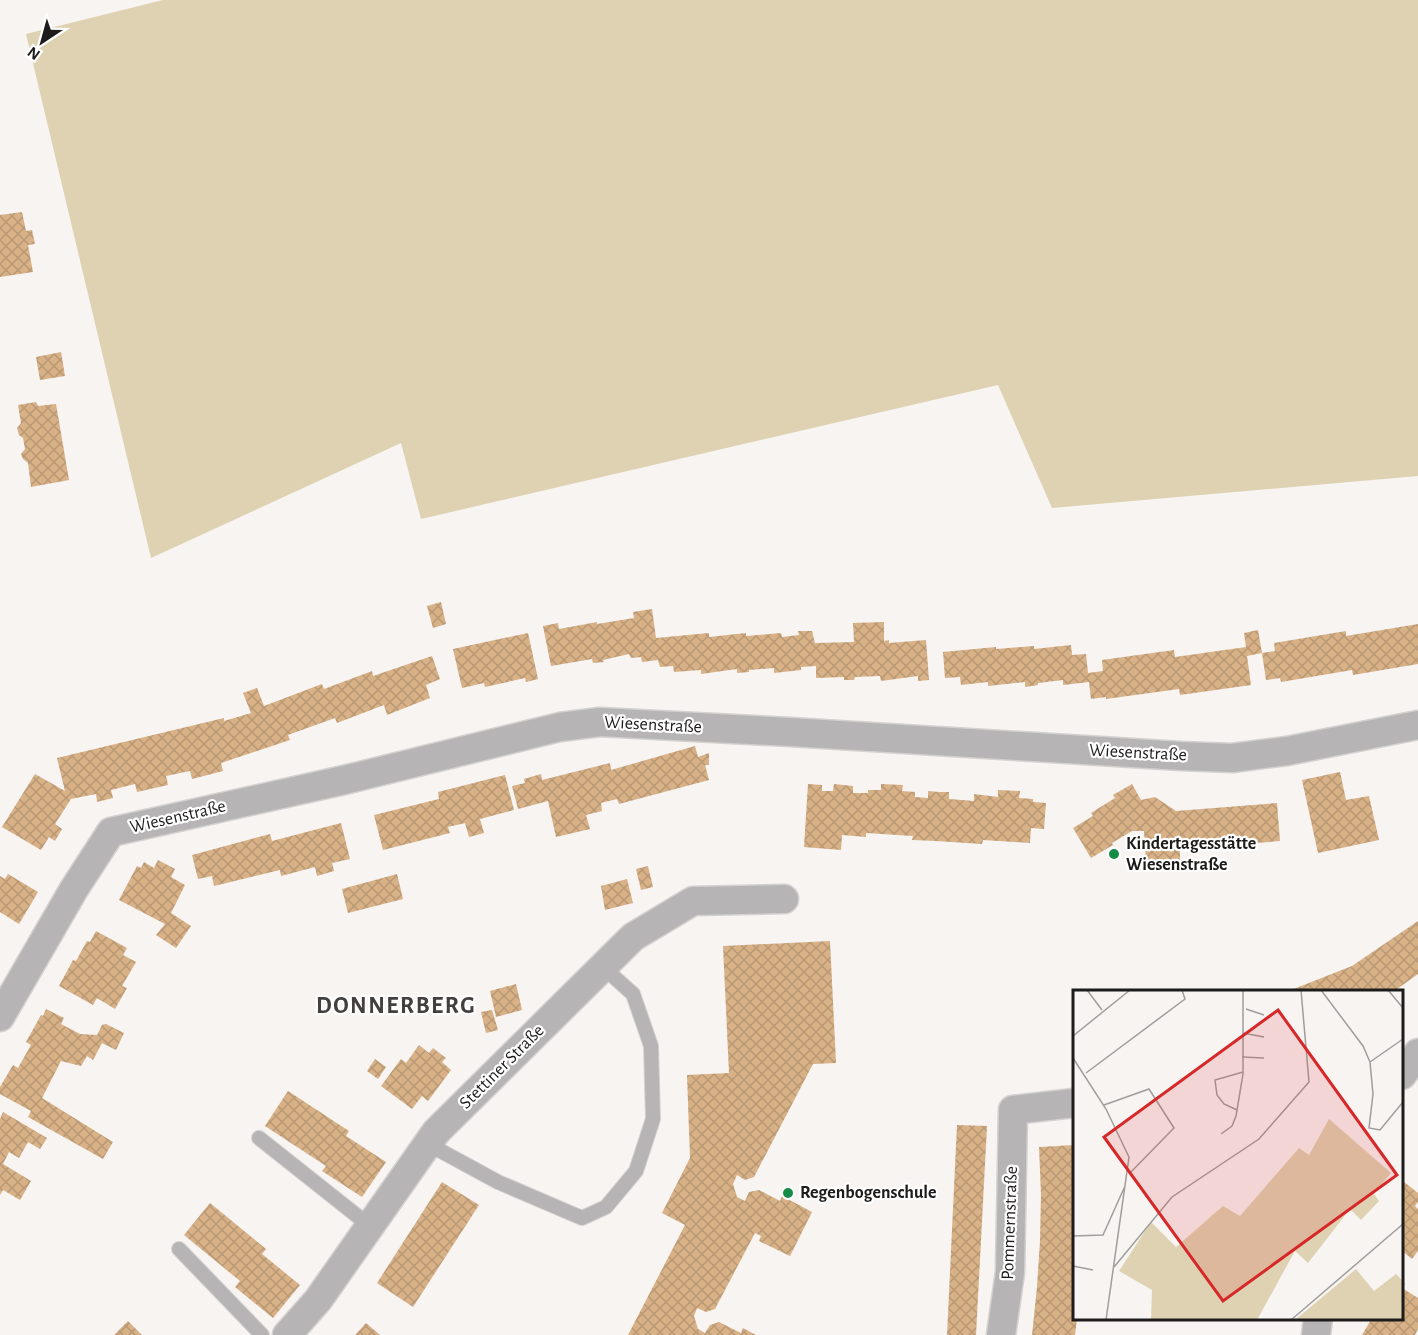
<svg xmlns="http://www.w3.org/2000/svg" width="1418" height="1335" viewBox="0 0 1418 1335" font-family="'Alegreya Sans',sans-serif">
<style>
.green{fill:#ded2b2}
.building{fill:url(#building-cross-hatch)}
.lines{fill:none;stroke-linecap:round;stroke-linejoin:round}
.lane-casing{stroke:#d4d1d0;stroke-width:16}
.street-casing{stroke:#d4d1d0;stroke-width:31}
.lane{stroke:#b6b4b4;stroke-width:14}
.street{stroke:#b6b4b4;stroke-width:28}
.poi-dot{fill:#148c46;stroke:#fff;stroke-width:2}
.labels{text-anchor:middle;dominant-baseline:central;stroke-width:4.5;stroke-linejoin:round;paint-order:stroke}
.street-label{font-size:18px;fill:#1d1c1b;stroke:#fff}
.poi-label{font-size:18px;font-weight:bold;fill:#1d1c1b;stroke:#fff;text-anchor:start}
.district-label{font-size:24px;font-weight:bold;letter-spacing:1.5px;fill:#423f3e;stroke:#fff}
.inset-road{fill:none;stroke:#a09e9c;stroke-width:1.5}
.view{fill:#d62828;fill-opacity:0.15;stroke:#d62828;stroke-width:3}
.inset-edge{fill:none;stroke:#1d1c1b;stroke-width:3}
</style>
<defs>
<pattern id="building-cross-hatch" width="8" height="8" patternUnits="userSpaceOnUse" patternTransform="scale(1.5)"><rect width="8" height="8" fill="#d8b187"/><path d="M0 0l8 8M0 8l8-8" fill="none" stroke="#b99874"/></pattern>
</defs>
<rect width="100%" height="100%" fill="#f7f4f2"/>
<path class="green" d="M163,0h1255v476l-366,32 -54,-123 -577,134 -20,-76 -250,115 -125,-524z"/>
<g class="building">
<path d="M22,212l4,19 6,-1 3,14 -7,1 5,27 -33,5v-62z"/>
<path d="M61,352l4,24 -25,4 -4,-23z"/>
<path d="M36,402l2,4 18,-2 13,76 -38,7 -3,-24 -5,-4 -2,-5 4,-5 -2,-11 -4,-3 -2,-7 4,-5 -3,-18z"/>
<path d="M441,602l5,22 -13,4 -6,-22z"/>
<path d="M652,609l4,29 53,-5v4l37,-4v3l35,-3 1,4 17,-2 -1,-4h14l3,12 39,-1 -1,-19 31,-1v19l5,-1v3l37,-3 3,40 -11,1v-5l-37,5 -1,-5 -25,1 -1,3h-10v-3l-28,1v-12l-15,1v3l-27,3v-5l-25,2v2l-12,1v-4l-36,5v-4l-27,2 -1,-6 -13,1 -2,-7 -16,2 -1,-5 -10,1 -2,-4 -26,6 1,2 -11,1 -1,-4 -41,7 -8,-40 15,-3 1,6 38,-7v2l37,-6 -1,-6z"/>
<path d="M1418,624v40l-65,11 -1,-5 -71,12 -1,-4 -14,2 -4,-27 13,-2 -1,-8 72,-12v5z"/>
<path d="M1258,630l4,23 -15,3 4,29 -71,10 -1,-6 -73,10v-2l-15,2 -2,-17 -26,3v-5l-25,3v2l-13,2v-5l-37,4v-4l-27,3 -1,-8 -15,1 -2,-26 53,-5v2l38,-3v3l37,-4 1,10 14,-1 2,19 15,-2 -1,-11 72,-10 1,7 71,-10 -2,-14z"/>
<path d="M528,633l10,46 -12,3 -1,-4 -40,9 -1,-4 -22,5 -9,-39z"/>
<path d="M432,656l8,23 -14,6 4,13 -43,17 -3,-10 -47,18 -2,-5 -47,17 2,5 -69,23 2,8 -31,8 -2,-8 -24,5 2,9 -31,7 -2,-8 -24,6 2,8 -16,4 -1,-8 -25,5 -16,25 7,5 -7,12 -6,-4 -8,13 -39,-23 33,-53 30,17 -8,-33 167,-40v3l27,-8 -8,-20 14,-5 7,18 58,-22 2,5 48,-18 1,5z"/>
<path d="M695,746l3,11 11,-4v12h-4l4,15 -90,24 -2,-5 -16,4 1,8 -16,4 4,14 -34,8 -8,-36 -30,8 -6,-23 13,-3 -1,-4 17,-5 1,6 68,-17 1,7z"/>
<path d="M1340,772l6,28 23,-4 10,44 -61,13 -16,-73z"/>
<path d="M505,775l9,35 -34,9 4,14 -15,4 -4,-14 -17,4 2,6 -67,17 -9,-35 65,-16 -1,-7z"/>
<path d="M808,784l14,1v6h11l1,-7 19,2v7h15v-3h13v-6l22,1 -1,6 13,1v5l13,1v-7l11,1h10v7l25,2v-7l24,3v-7l22,1 -1,7 14,1v3l13,1 -2,26 -13,-1 -1,15 -47,-3 -1,4 -46,-3 -24,-1 1,-4 -47,-3v4l-24,-2 -1,15 -37,-3z"/>
<path d="M1132,784l9,16 14,-3 21,14 101,-8 3,38 -100,8v11l-34,2 -2,-31h-12l-20,12 1,2 -22,13 -18,-30 20,-12 -2,-3 24,-15 -2,-3z"/>
<path d="M341,823l9,36 -18,4 2,8 -17,5 -2,-9 -34,9 -1,-6 -66,16 -2,-10 -14,3 -6,-24 78,-21 2,7z"/>
<path d="M158,860l17,9 -4,8 14,8 -14,28 20,13 -15,22 -20,-13 9,-11 -46,-24 18,-34 4,2 3,-6 10,6z"/>
<path d="M648,866l5,21 -12,3 -5,-21z"/>
<path d="M8,874l30,18 -19,32 -19,-12v-36l5,3z"/>
<path d="M397,874l6,25 -55,14 -6,-24z"/>
<path d="M627,879l6,24 -28,7 -4,-24z"/>
<path d="M1418,921v53l-25,18h-107l66,-26z"/>
<path d="M96,931l31,17 -4,7 13,7 -14,24 5,2 -12,21 -18,-11 -4,7 -34,-19 14,-26 3,1 11,-20 3,1z"/>
<path d="M830,941l6,122 -23,1 -59,113 -9,3 -8,-5 -4,9 4,13 8,4 4,-9 10,-2 21,11 2,-5 30,16 -22,44 -31,-15 2,-5 -6,-3 -40,76 -9,3 -9,-4 -3,8 4,13 7,4 5,-8 9,-3 22,11 2,-5 13,7h-128l57,-110 -23,-12 28,-55 -3,-83 42,-2 -6,-127z"/>
<path d="M516,984l6,26 -26,7 -6,-26z"/>
<path d="M46,1009l18,9 -3,6 19,10 17,1 5,-10 4,-1 18,9 -8,17 -14,-7 -9,17 -6,-4 -6,10 -20,-5 -19,37 71,44 -10,17 -75,-42 3,-6 -31,-17v-7l13,-22 5,3 13,-23 -5,-3 15,-27 2,1z"/>
<path d="M492,1010l6,20 -12,3 -5,-21z"/>
<path d="M419,1045l10,8 4,-5 13,10 -4,4 9,8 -23,31 -6,-5 -10,13 -31,-23 20,-27 5,4z"/>
<path d="M375,1059l11,8 -8,12 -11,-8z"/>
<path d="M288,1091l61,40 -3,5 40,26 -24,35 -40,-26 4,-5 -61,-40z"/>
<path d="M3,1112l44,26 -7,11 -12,-7 -9,16 -10,-6 -6,12 28,17 -11,19 -17,-10 -3,5v-76z"/>
<path d="M957,1125l30,1 -11,209h-29z"/>
<path d="M1074,1145v173h3l-2,17h-43l5,-48 3,-46 1,-47 -2,-47z"/>
<path d="M1403,1181l15,12v9l-3,4 3,3v42l-6,8 -10,-8v-68z"/>
<path d="M442,1182l37,23 -66,102 -36,-24z"/>
<path d="M210,1203l56,46 -4,5 38,31 -27,33 -38,-31 5,-6 -56,-46z"/>
<path d="M1402,1282l3,2 -3,4 16,10v31l-3,6h-53l10,-17h30z"/>
<path d="M128,1321l14,14h-28z"/>
<path d="M366,1323l14,12h-25z"/>
</g>
<g class="lines">
<defs>
<g id="lane">
<path d="M259,1138l111,88"/>
<path d="M428,1144l70,38 84,36 24,-11 30,-36 17,-52 -2,-73 -18,-52 -30,-27"/>
<path d="M179,1249l83,86"/>
</g>
<g id="street">
<path d="M0,1017l74,-128 37,-57 233,-52 216,-53 40,-5 190,10 391,24 51,2 55,-7 131,-26"/>
<path d="M1402,1075l16,-22"/>
<path d="M287,1335l31,-35 118,-168 197,-195 60,-36 91,-2"/>
<path d="M1001,1335l9,-63 3,-162 61,-7"/>
<path d="M1316,1335l2,-17"/>
</g>
</defs>
<use href="#lane" class="lane-casing"/>
<use href="#street" class="street-casing"/>
<use href="#lane" class="lane"/>
<use href="#street" class="street"/>
</g>
<g class="poi-dot">
<circle cx="1114" cy="854" r="6"/>
<circle cx="788" cy="1193" r="6"/>
</g>
<g class="labels">
<g class="street-label">
<text transform="translate(653 725) rotate(3)">Wiesenstraße</text>
<text transform="translate(1138 753) rotate(3)">Wiesenstraße</text>
<text transform="translate(178 817) rotate(-13)">Wiesenstraße</text>
<text transform="translate(502 1067) rotate(-45)">Stettiner Straße</text>
<text transform="translate(1010 1223) rotate(-88)">Pommernstraße</text>
</g>
<g class="poi-label">
<text x="1126" y="844">Kindertagesstätte<tspan x="1126" dy="21">Wiesenstraße</tspan></text>
<text x="800" y="1193">Regenbogenschule</text>
</g>
<g class="district-label">
<text x="396" y="1006">DONNERBERG</text>
</g>
</g>
<g transform="translate(1073 990)">
<rect width="330" height="330" fill="#f7f4f2"/>
<path d="M256,129l62,54 -17,21 5,7 -18,19 -11,-11 -42,54 -13,-12 -38,69h-106l1,-30 -33,-19 32,-49 25,25 47,-41 17,10 59,-68 10,7zM283,279l18,22 22,-17 7,7v39h-108z" fill="#ded2b2"/>
<path class="inset-road" d="M14,0l15,20M248,0l42,56 7,16M315,0l15,18M173,19l18,6M170,43l21,4M0,46l57,-46M330,49l-33,23 3,32 -4,34 11,2 23,-28M169,67l22,1M0,68l33,51 23,48 -23,163M13,83l99,-74 -3,-9M31,115l45,-16 25,39 -45,46M164,120l-13,-6 -7,-9 -2,-15 28,-8M148,144l11,-8 4,-10 7,-42v-84M0,246l30,-1 22,-49M0,276l20,4M41,277l58,-70 87,-58 50,-57 -8,-92M218,330l112,-96"/>
<path class="view" d="M205,20l119,165 -174,126 -119,-164z"/>
<rect width="330" height="330" class="inset-edge"/>
</g>
<g transform="translate(42 42) rotate(216)" stroke="#ffffff" stroke-width="4.5" paint-order="stroke">
<path d="M0-4.5L10 22L0 15L-10 22Z" fill="#1d1c1b"/>
<text y="-9" font-size="16" font-weight="bold" text-anchor="middle" fill="#1d1c1b">N</text>
</g>
</svg>
